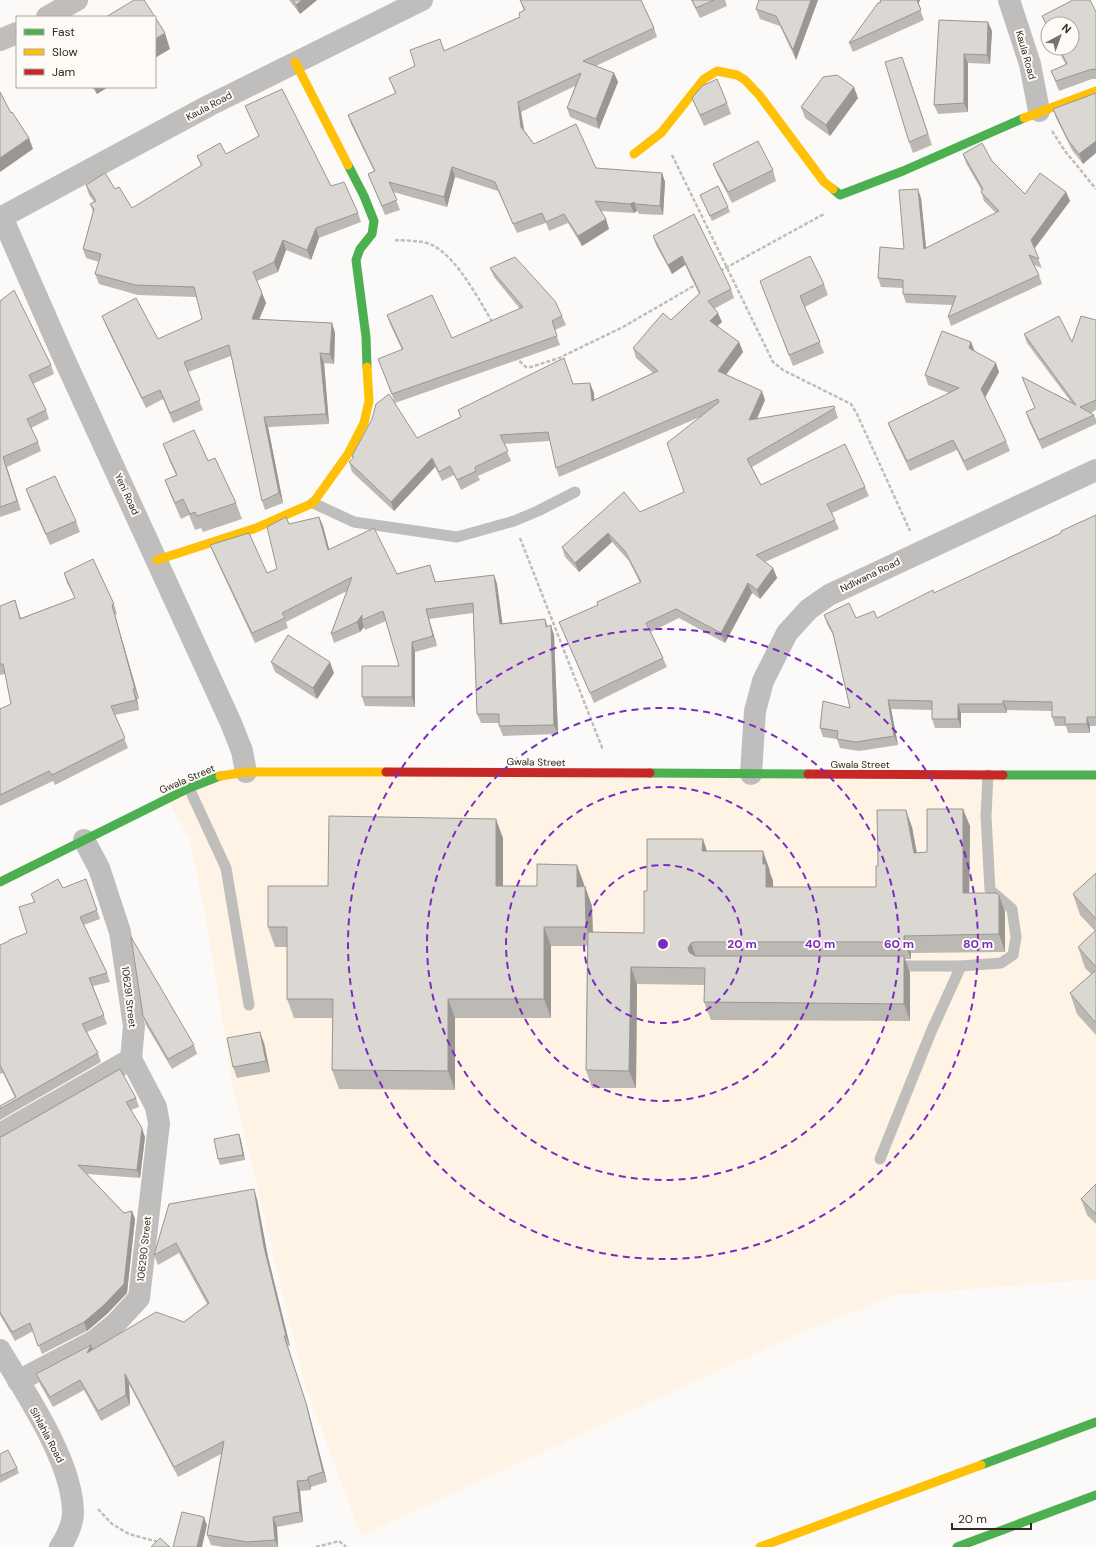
<svg xmlns="http://www.w3.org/2000/svg" width="1096" height="1547" viewBox="0 0 1096 1547" font-family="'DM Sans',sans-serif">
<style>
.built{fill:#fef3e5}
.lines{fill:none;stroke-linecap:round;stroke-linejoin:round}
.path{stroke:#c0bebc;stroke-width:2.5;stroke-dasharray:4 2;stroke-linecap:butt}
.lane{stroke:#c0bebc;stroke-width:11}
.street{stroke:#c0bebc;stroke-width:22}
.fast{stroke:#4caf50;stroke-width:9}
.slow{stroke:#ffc107;stroke-width:9}
.jam{stroke:#c62828;stroke-width:9}
.wall{fill:#bcb9b5}
.shaded-wall{fill:#999693}
.building{fill:#dbd7d2;stroke:#999693}
.ring{fill:none;stroke:#7b2cbf;stroke-width:2;stroke-dasharray:7 5}
.labels{text-anchor:middle;dominant-baseline:central;stroke-width:4;stroke-linejoin:round;paint-order:stroke}
.street-label{font-size:10px;fill:#2f2920;stroke:#fefaf6}
.centre{fill:#7b2cbf;stroke:#fefaf6;stroke-width:2}
.ring-label{font-size:12px;text-anchor:middle;font-weight:bold;fill:#7b2cbf;stroke:#fefaf6;stroke-width:4;stroke-linejoin:round;paint-order:stroke}
</style>
<rect width="100%" height="100%" fill="#fcfaf8"/>
<path class="built" d="M220,777h876v502l-200,16 -94,37 -441,204 -56,-151 -72,-297 -27,-169 -16,-79 -23,-41z"/>
<g class="lines">
<g class="path">
<path d="M1052,131l13,20 31,38"/>
<path d="M672,155l101,207 10,8 68,34 6,10 53,117"/>
<path d="M395,240c12,1 27,0 37,5 25,12 47,55 61,78"/>
<path d="M720,271l104,-57"/>
<path d="M515,357l11,10h5l28,-9 64,-31 74,-43"/>
<path d="M520,538l83,212"/>
<path d="M98,1509l14,15 17,10 29,8"/>
<path d="M316,1547l23,-6 7,6"/>
</g>
<g class="lane">
<path d="M313,503l41,19 103,15 57,-16 24,-10 37,-19"/>
<path d="M189,788l37,80 23,137"/>
<path d="M894,966h67l40,-3 12,-8 3,-18 -4,-28 -22,-19 -4,-74 2,-41"/>
<path d="M880,1159l51,-127 30,-66"/>
</g>
<g class="street">
<path d="M1009,0l21,64 9,47"/>
<path d="M47,17l30,-17"/>
<path d="M0,40l17,-7"/>
<path d="M2,217l60,137 169,369 11,28 4,21"/>
<path d="M0,218l210,-113 212,-105"/>
<path d="M751,774l4,-63 8,-30 24,-48 22,-24 20,-14 267,-125"/>
<path d="M0,1134l131,-75 3,-33 -14,-94 -21,-64 -15,-28"/>
<path d="M0,1350c26,44 73,112 73,163 0,10 -7,26 -13,34"/>
<path d="M18,1381l76,-40 22,-18 23,-25 20,-175 -3,-16 -25,-48"/>
</g>
<g class="fast">
<path d="M348,165l16,31 10,25 -2,13 -12,15 -4,11 10,77 1,30"/>
<path d="M833,189l7,6 63,-24 121,-53"/>
<path d="M650,773l158,1"/>
<path d="M1003,775h93"/>
<path d="M0,882l189,-94 31,-12"/>
<path d="M981,1465l115,-43"/>
<path d="M957,1547l139,-52"/>
</g>
<g class="slow">
<path d="M295,62l53,103"/>
<path d="M1024,118l72,-27"/>
<path d="M634,154l27,-21 43,-54 13,-8 20,4 8,5 15,16 64,86 9,7"/>
<path d="M157,560l99,-32 57,-25 35,-49 16,-31 5,-22 -2,-34"/>
<path d="M220,776l26,-4h140"/>
<path d="M760,1547l221,-82"/>
</g>
<g class="jam">
<path d="M386,772l264,1"/>
<path d="M808,774l195,1"/>
</g>
</g>
<g class="wall">
<path d="M289,0h28l-17,14z"/>
<path d="M520,0h121l13,28 3,9 -61,29 18,7 4,9 -19,47 -29,-12 -3,-9 8,-22 -54,26 3,18 10,14 62,24 66,5 3,9 -2,33 -24,-1 -2,-3 -3,2 -34,-2 9,18 -27,17 -14,-23 -19,8 -3,-8 -29,10 -19,-42 -43,-14 -8,30 -54,-15 7,18 -15,5 -17,-41 6,-3 -23,-47 -3,-9 47,-22 -6,-15 26,-12 29,-15 76,-34 4,-6z"/>
<path d="M691,0h34l2,6 -27,12z"/>
<path d="M818,0l-22,60 -16,-34 -20,-7 -4,-10z"/>
<path d="M880,0h40l-2,4 6,16 -71,32 -4,-9 32,-41z"/>
<path d="M1096,12v67h-4l-33,12 -8,-20 15,-6 -9,-17h15l-24,-24v5l-6,-13z"/>
<path d="M939,20l49,2 4,9 -2,33 -22,-1v49l-30,2 -4,-9z"/>
<path d="M906,68l26,77 -19,8 -4,-11z"/>
<path d="M92,87h16l-11,7z"/>
<path d="M1096,93l-13,71 -11,-14 -16,-32 -3,-9z"/>
<path d="M692,98l35,5 4,11 -27,12z"/>
<path d="M858,98l-28,38 -25,-18 -4,-11z"/>
<path d="M245,106l86,80 27,27 3,9 -42,16 -8,22 -25,-10 -8,22 -21,9 9,22 -7,16 73,4 3,10 -1,31 -10,-1 5,61 -61,3 15,76 -18,7 -3,-9 -31,-145 -43,16 15,38 -30,13 -10,-24 -17,9 -40,-82 -4,-10 56,23 44,-20 -6,-22 -58,-2 -39,-11 -4,-10 4,-12 -13,-4 -3,-9 10,-37 -3,-8 4,-2 -5,-7 -3,-10 29,4 17,19 69,-42 -4,-10 29,-2 33,-18 -10,-21z"/>
<path d="M963,154l29,7 33,33 41,-2 4,9 -36,48 8,19 -8,-3 5,10 3,9 -91,42 -3,-9 4,-12 -46,-2 -3,-9v-6l-22,-1 -3,-9 26,-29 17,-51 5,50 70,-35 -12,-12 -3,-9 1,-1 -16,-28z"/>
<path d="M713,164l60,6 3,11 -44,22 -15,-29z"/>
<path d="M700,195l28,12 2,5 -18,9z"/>
<path d="M653,236l78,53 3,9 -20,11 8,13 -5,4 22,16 4,10 -17,23 39,25 -8,19 77,-13 4,12 -86,49 9,18 104,2 4,9 -37,17 3,7 4,9 -74,33 8,6 4,10 -17,21 -8,-6 -27,50 -46,-25 -28,14 12,26 4,9 -73,36 -31,-72 -4,-9 39,-17 42,-22 -11,-22 -17,-19 -33,30 -14,-15 -3,-10 78,-35 44,-20 16,-75 -141,60 -3,-9 -6,-27 -46,3 7,17 -33,15 2,4 -19,10 -7,-15 -12,6 -7,-14 -41,44 -42,-39 -3,-10 4,-4 -1,-2 65,-18 44,-21 -3,-7 115,-26 21,9v7l59,-27 -17,-15 -3,-10 38,-28 28,-26 -14,-29 -13,9 -16,-29z"/>
<path d="M490,268l72,48 4,9 -11,5 5,15 -165,58 -17,-44 24,-9 -12,-26 -3,-9 65,23 68,-29 -26,-32z"/>
<path d="M760,281l64,3 4,11 -23,12 19,46 -31,13z"/>
<path d="M0,301l51,64 3,9 -21,10 13,26 3,9 -18,9 7,14 3,9 -34,16 14,43 -21,7z"/>
<path d="M1096,320v90l-5,3 3,2 2,4v5l-54,25 -13,-28 -3,-9 9,-4 -13,-31 49,25 -44,-59 -3,-9 48,8z"/>
<path d="M971,342l3,10 25,20 -14,26 21,43 4,10 -43,20 -10,-21 -47,21 -18,-38 -4,-10 61,-30 -21,-8 -3,-10z"/>
<path d="M163,444l45,17 28,42 6,16 -39,13 -2,-4 -6,2 -6,-15 -8,4 -10,-23 -6,-16 11,-5 -7,-15z"/>
<path d="M26,489l50,32 4,11 -30,13 -20,-45z"/>
<path d="M1096,515v211h-6v7h-22l-2,-7h-11l-3,-9v-6l-45,-1v3h-46v15h-26l-3,-9v-9l-41,-1 7,36 -39,6 -19,-3 -3,-9 -14,-2 -3,-9 30,-20 -16,-71 -7,-13 -3,-9 32,3h21l57,-25 127,-60z"/>
<path d="M319,517l4,9 6,23 68,25 33,-9 6,17 58,-7 3,9 5,40 43,-5 3,7 6,9 4,99 -55,2 -4,-10v-3h-18l-4,-9 -4,-101 -44,6 8,27 -22,6v55l-50,-1 -3,-9 37,-31 -13,-45 -21,9 -1,-3 -4,5 -26,11 -3,-9 16,-43 -61,31 2,6 -33,15 -41,-88 -4,-10 57,28 10,-4 12,-45z"/>
<path d="M64,573l50,31 3,10 -2,1 24,84h-2l2,11 -24,5 13,33 -73,37 -2,-4 -53,25v-97l11,-5 -6,-30 -5,1v-69l15,-6 6,18 54,-20 -8,-15z"/>
<path d="M271,662l63,11 -17,26 -42,-27z"/>
<path d="M970,826l-1,67 30,2 6,17v40l-94,1v6h-6l5,14v48l-199,-1 -7,-18 1,-17 -68,-1 -1,104h-44l-6,-18 1,-124h-36v72h-96v72l-116,-1 -7,-19v-52h-38l-7,-19v-52h-12l-7,-20 60,-41 175,-48v48h34l47,-2v2l8,20 1,26 51,1 3,-42 60,-40 62,17 1,5 3,8v6h103l2,-21 34,-39 5,26 10,-1z"/>
<path d="M1096,873v162l-19,-21 -7,-21 21,-19 -6,-6 -7,-21 17,-16 -15,-16 -7,-21z"/>
<path d="M86,879l14,40 -16,6 23,48 3,9 -17,4 14,38 -20,8 11,21 3,9 -101,58v-14l15,-8 -12,-25 -3,1v-129l27,-12 7,-31 -3,-8 32,-6z"/>
<path d="M143,1016l51,29 3,9 -25,15 -26,-44z"/>
<path d="M264,1043l6,29 -33,6 -4,-11z"/>
<path d="M136,1098l3,9 -8,3 14,27 -5,41 -53,-4 37,39 8,-2 3,8 -8,74 -20,21 -20,17 -45,23 -9,-23 -18,10 -15,-26v-178z"/>
<path d="M239,1134l2,6 4,20 -25,5 -2,-6z"/>
<path d="M1096,1184v40l-9,-9 -6,-16z"/>
<path d="M257,1199l11,58 22,89h-2l21,67 18,69 -16,5v3l-11,1 3,31 -26,5 1,20h-55l-12,-2 -4,-10 14,-81 -43,23 -49,-93 1,21 -29,16 -17,-31 -31,17 -13,-23 -4,-10 57,-25 91,-27 23,-18 -28,-51 -21,12 -4,-10z"/>
<path d="M0,1454l17,14 2,5 -19,10z"/>
</g>
<g class="shaded-wall">
<path d="M302,0h15l-17,14 -4,-9z"/>
<path d="M811,0h7l-22,60 -3,-10z"/>
<path d="M916,0h4l-2,5z"/>
<path d="M988,22l4,9 -2,33 -3,-9z"/>
<path d="M165,33l5,16 -15,9v-19z"/>
<path d="M964,54l4,9v49l-4,-9z"/>
<path d="M614,73l4,9 -19,47 -3,-10z"/>
<path d="M94,87h14l-11,7z"/>
<path d="M854,87l4,11 -28,38 -4,-11z"/>
<path d="M518,102l3,10 4,24 -4,-9z"/>
<path d="M29,138l4,11 -33,23v-14z"/>
<path d="M1096,141v12l-13,11 -4,-10z"/>
<path d="M452,167l3,10 -8,30 -3,-10z"/>
<path d="M662,173l3,9 -2,33 -3,-9z"/>
<path d="M918,189l3,9 6,59 -3,-8z"/>
<path d="M1066,192l4,9 -36,48 -3,-9z"/>
<path d="M634,202l3,9 -3,2 -4,-9z"/>
<path d="M606,219l3,10 -27,17 -4,-10z"/>
<path d="M316,228l3,10 -8,22 -4,-10z"/>
<path d="M283,240l3,10 -8,22 -4,-10z"/>
<path d="M682,256l3,9 -13,9 -4,-9z"/>
<path d="M262,293l4,10 -11,26 -3,-10z"/>
<path d="M718,313l4,9 -9,8 -3,-9z"/>
<path d="M332,323l3,10 -1,31 -4,-10z"/>
<path d="M739,342l4,10 -22,29 -3,-10z"/>
<path d="M971,342l4,10 -6,-4z"/>
<path d="M320,353l4,10 5,61 -3,-10z"/>
<path d="M996,363l3,9 -15,27 -3,-10z"/>
<path d="M590,383l4,10 1,17 -3,-9z"/>
<path d="M762,391l3,9 -13,29 -3,-9z"/>
<path d="M264,417l4,10 15,76 -4,-10z"/>
<path d="M432,458l3,9 -41,44 -3,-9z"/>
<path d="M319,517l4,9 9,34 -4,-10z"/>
<path d="M608,533l4,9 -33,30 -4,-9z"/>
<path d="M773,568l4,10 -17,21 -3,-9z"/>
<path d="M494,575l3,9 7,50 -4,-10z"/>
<path d="M748,583l4,10 -27,50 -4,-10z"/>
<path d="M112,605l3,10 24,84 -4,-10z"/>
<path d="M426,609l3,10 8,27 -4,-10z"/>
<path d="M362,615v5l2,7 -4,5 -3,-10z"/>
<path d="M551,625l3,10 4,99 -4,-9z"/>
<path d="M412,642l3,10v55l-3,-10z"/>
<path d="M330,662l4,11 -17,26 -4,-11z"/>
<path d="M133,689l4,10 2,11 -3,-10z"/>
<path d="M888,700l3,9 7,36 -4,-9z"/>
<path d="M1003,701l4,9v3l-4,-9z"/>
<path d="M958,704l3,9v15l-3,-9z"/>
<path d="M1087,717l3,9v7l-3,-9z"/>
<path d="M963,809l7,17 -1,85 -6,-18z"/>
<path d="M906,810l6,17 8,44 -6,-18z"/>
<path d="M496,819l7,19v68l-7,-20z"/>
<path d="M703,839l6,18 -7,-6z"/>
<path d="M763,851l6,17 1,5 3,8v24l-7,-18 -3,-23z"/>
<path d="M577,865l7,19v22l-7,-19z"/>
<path d="M585,886l7,20 1,40 -7,-19z"/>
<path d="M999,895l6,17v40l-6,-18z"/>
<path d="M544,927l7,19v72l-7,-19z"/>
<path d="M904,936l7,17v6l-7,-17z"/>
<path d="M691,943l6,17 -3,6 1,4 -7,-22z"/>
<path d="M904,956l6,17v48l-6,-17z"/>
<path d="M631,967l6,17 -1,104 -7,-17z"/>
<path d="M448,999l7,19v72l-7,-19z"/>
<path d="M260,1032l4,11 6,29 -4,-11z"/>
<path d="M142,1128l3,9 -5,41 -3,-8z"/>
<path d="M239,1134l2,6 4,20 -2,-5z"/>
<path d="M254,1189l3,10 11,58 22,89 -4,-10 -22,-89z"/>
<path d="M132,1211l3,8 -8,74 -20,21 -20,17 -3,-9z"/>
<path d="M284,1336l25,77 18,69 -4,-10z"/>
<path d="M91,1345l4,10 -8,-2z"/>
<path d="M125,1374l4,10 1,21 -4,-10z"/>
<path d="M308,1477l3,10v3l-3,-10z"/>
<path d="M297,1481l3,10 3,31 -3,-10z"/>
<path d="M204,1517l3,8 -5,22h-5z"/>
<path d="M273,1517l4,10 1,20 -3,-7z"/>
</g>
<g class="building">
<path d="M134,0h10l11,17h-49z"/>
<path d="M293,0h9l-6,5z"/>
<path d="M520,0h121l13,28 -71,33 31,12 -18,46 -29,-11 14,-35 -63,29 3,25 13,17 42,-20 20,44 66,5 -2,33 -24,-2 -2,-2 -4,2 -35,-3 11,18 -28,17 -14,-22 -18,8 -4,-9 -29,11 -18,-42 -43,-15 -8,30 -55,-15 8,18 -15,6 -14,-32 7,-3 -27,-56 48,-22 -7,-15 26,-12 -5,-16 30,-11 4,12 76,-34 -1,-4 6,-3z"/>
<path d="M692,0h22l-18,8z"/>
<path d="M759,0h52l-18,50 -17,-34 -20,-7z"/>
<path d="M880,0h37l4,10 -72,33 29,-40 3,-1z"/>
<path d="M1073,0h17l6,12v58l-2,-1 -5,1 -33,11 -5,-10 16,-7 -8,-16h13v-24h-24v3l-6,-11z"/>
<path d="M155,17l10,16 -10,6z"/>
<path d="M939,20l49,2 -1,33 -23,-1v49l-30,2z"/>
<path d="M902,57l26,77 -19,8 -24,-80z"/>
<path d="M837,75l17,12 -28,38 -25,-18 22,-30z"/>
<path d="M717,79l10,24 -27,12 -8,-17 10,-12z"/>
<path d="M282,89l49,97 13,-4 14,31 -42,15 -9,22 -24,-10 -9,22 -21,10 9,21 -10,26 80,4 -2,31 -10,-1 6,61 -62,3 15,76 -17,8 -33,-156 -45,17 16,38 -30,13 -10,-23 -18,8 -40,-82 34,-18 22,41 44,-20 -8,-32 -59,-2 -40,-11 6,-20 -18,-5 11,-40 -4,-5 6,-3 -10,-16 19,-12 10,16 4,-2 13,21 70,-43 -5,-9 23,-13 6,11 33,-18 -14,-30z"/>
<path d="M0,92l11,21 1,-1 17,26 -29,20z"/>
<path d="M1096,93v48l-17,13 -11,-14 -15,-31z"/>
<path d="M758,141l15,29 -45,22 -15,-28z"/>
<path d="M982,143l10,18 33,33 15,-21 26,19 -35,48 8,19 -10,-4 10,20 -91,42 8,-21 -53,-2v-14l-25,-2 2,-31 24,2 -5,-59 19,-1 6,60 75,-38 -18,-19 2,-3 -20,-35z"/>
<path d="M718,186l10,21 -18,9 -10,-21z"/>
<path d="M694,214l37,75 -23,12 10,12 -8,8 29,21 -21,29 44,20 -13,29 85,-14 1,2 -88,51 14,26 84,-41 20,43 -38,17 8,16 -79,35 17,13 -16,22 -9,-7 -27,50 -45,-24 -30,14 17,35 -73,35 -31,-71 39,-17 -1,-3 44,-20 -16,-31 -17,-18 -33,30 -13,-16 62,-55 16,20 44,-20 -17,-49 52,-41 -1,-3 -162,69 -8,-36 -48,3 8,16 -33,16 1,4 -19,9 -7,-14 -11,6 -7,-14 -41,44 -42,-40 5,-5 -2,-1 20,-37 4,-15 13,-10 28,44 44,-21 -3,-7 106,-52 9,26 17,-1 2,18 66,-30 -25,-23 30,-35 8,7 29,-27 -18,-37 -14,9 -15,-29z"/>
<path d="M810,256l14,28 -24,12 20,46 -31,13 -29,-74z"/>
<path d="M515,257l40,44 7,15 -10,5 5,15 -165,58 -14,-35 25,-10 -16,-34 45,-20 20,43 71,-31 -33,-39z"/>
<path d="M14,290l37,75 -22,10 17,35 -19,9 11,23 -35,15 14,44 -17,6v-206z"/>
<path d="M1059,316l13,26 9,-26 15,4v80l-16,7 14,8 -55,25 -13,-28 9,-4 -13,-31 54,28 -52,-71z"/>
<path d="M942,331l29,11 -2,6 27,15 -15,26 25,52 -42,20 -11,-21 -46,21 -19,-38 71,-35 -34,-13z"/>
<path d="M194,430l14,31 7,-3 21,45 -39,13 -2,-4 -5,2 -7,-15 -8,4 -10,-23 12,-5 -14,-31z"/>
<path d="M55,476l21,45 -30,13 -20,-45z"/>
<path d="M1096,515v202h-9v7h-22v-7h-13v-15l-49,-1v3h-45v15h-26v-18l-44,-1 6,36 -38,6 -19,-3 1,-8 -18,-3 3,-27 27,7 -17,-75 -9,-18 25,-12 7,15 18,-7 3,7 56,-28 1,3 127,-60v-2z"/>
<path d="M286,517l3,7 30,-7 9,33 46,-22 23,46 33,-9 5,17 59,-7 6,49 45,-5 1,8 5,-2 3,100 -55,1v-12h-22l-4,-111 -47,6 7,27 -21,6v55h-50v-31h37l-16,-55 -21,9v-5l-5,7 -26,12 21,-57 -70,36 3,5 -33,15 -42,-88 39,-12 18,40 10,-4 -10,-42z"/>
<path d="M93,559l21,45 -2,1 23,84h-2l3,11 -25,6 14,32 -73,37 -3,-4 -49,24v-86l11,-5 -8,-40h-3v-58l15,-6 5,19 55,-21 -11,-25z"/>
<path d="M288,635l42,27 -17,26 -42,-26z"/>
<path d="M927,809h36v84h33l3,2v39l-95,2v6h-209l-4,1 -3,5 1,4 6,4h209v48l-200,-2 1,-34 -74,-1 -2,104 -43,-1 2,-138 56,1v-42h3v-52h56l-1,12h61v13h3v23h110v-21h2l-1,-56h29l8,43 13,-1z"/>
<path d="M329,816l167,3v67h41v-22l40,1v22l8,-1 1,41h-42v72h-96v72l-116,-1 1,-71h-46v-72h-19v-41h60z"/>
<path d="M1096,873v46l-23,-25z"/>
<path d="M58,879l5,9 23,-9 11,31 -17,7 27,56 -18,5 15,37 -22,9 16,29 -98,56v-3l16,-9 -16,-32v-120l9,-4v-1l18,-7 -8,-26 16,-5 -4,-8z"/>
<path d="M1096,930v37l-18,-20z"/>
<path d="M131,937l63,108 -26,14 -25,-43z"/>
<path d="M1096,970v51l-1,1 -25,-29z"/>
<path d="M260,1032l6,29 -33,6 -6,-29z"/>
<path d="M120,1069l16,29 -10,4 16,26 -5,42 -59,-5 46,48 8,-2 -8,73 -20,21 -20,17 -46,24 -8,-23 -18,9 -12,-20v-175l3,-1z"/>
<path d="M239,1134l4,21 -25,4 -4,-20z"/>
<path d="M1096,1184v30l-15,-15z"/>
<path d="M254,1189l10,58 22,89h-2l22,67 17,69 -15,5v3l-11,1 3,31 -27,5 2,23 -28,2 -40,-7 17,-94 -50,26 -49,-93 1,21 -28,16 -18,-31 -30,17 -14,-23 55,-29 -4,8 69,-41 28,10 25,-19 -33,-60 -22,12 15,-51z"/>
<path d="M8,1450l9,18 -17,8v-22z"/>
<path d="M182,1512l22,5 -7,30h-24z"/>
<path d="M160,1538l10,9h-19z"/>
</g>
<g class="ring">
<circle cx="663" cy="944" r="79"/>
<circle cx="663" cy="944" r="157"/>
<circle cx="663" cy="944" r="236"/>
<circle cx="663" cy="944" r="315"/>
</g>
<g class="labels">
<g class="street-label">
<text transform="translate(1026 55) rotate(74)">Kaula Road</text>
<text transform="translate(209 106) rotate(-28)">Kaula Road</text>
<text transform="translate(127 494) rotate(65)">Yeni Road</text>
<text transform="translate(870 575) rotate(-26)">Ndlwana Road</text>
<text transform="translate(536 762) rotate(1)">Gwala Street</text>
<text x="860" y="764">Gwala Street</text>
<text transform="translate(187 779) rotate(-23)">Gwala Street</text>
<text transform="translate(129 997) rotate(83)">106291 Street</text>
<text transform="translate(144 1249) rotate(-84)">106290 Street</text>
<text transform="translate(47 1435) rotate(62)">Sihlahla Road</text>
</g>
</g>
<circle cx="663" cy="944" r="6" class="centre"/>
<g class="ring-label">
<text x="742" y="948">20 m</text>
<text x="820" y="948">40 m</text>
<text x="899" y="948">60 m</text>
<text x="978" y="948">80 m</text>
</g>
<rect x="16" y="16" width="140" height="72" fill="#fefaf6" stroke="#aba6a0"/>
<rect x="24" y="29" width="20" height="6" fill="#4caf50" stroke="#aba6a0"/>
<text x="52" y="36" font-size="12" fill="#2f2920">Fast</text>
<rect x="24" y="49" width="20" height="6" fill="#ffc107" stroke="#aba6a0"/>
<text x="52" y="56" font-size="12" fill="#2f2920">Slow</text>
<rect x="24" y="69" width="20" height="6" fill="#c62828" stroke="#aba6a0"/>
<text x="52" y="76" font-size="12" fill="#2f2920">Jam</text>
<g transform="translate(1060 36) rotate(41)"><circle r="19" fill="#fefaf6" stroke="#aba6a0"/>
<path d="M0-3L7 15L0 10L-7 15Z" fill="#77726c"/>
<text y="-6" font-size="11" font-weight="bold" text-anchor="middle" fill="#2f2920">N</text>
</g>
<path d="M952 1523v6h79v-6" fill="none" stroke="#2f2920" stroke-width="2"/>
<text x="958" y="1523" font-size="12" fill="#2f2920" stroke="#fefaf6" stroke-width="3" paint-order="stroke">20 m</text>
</svg>
